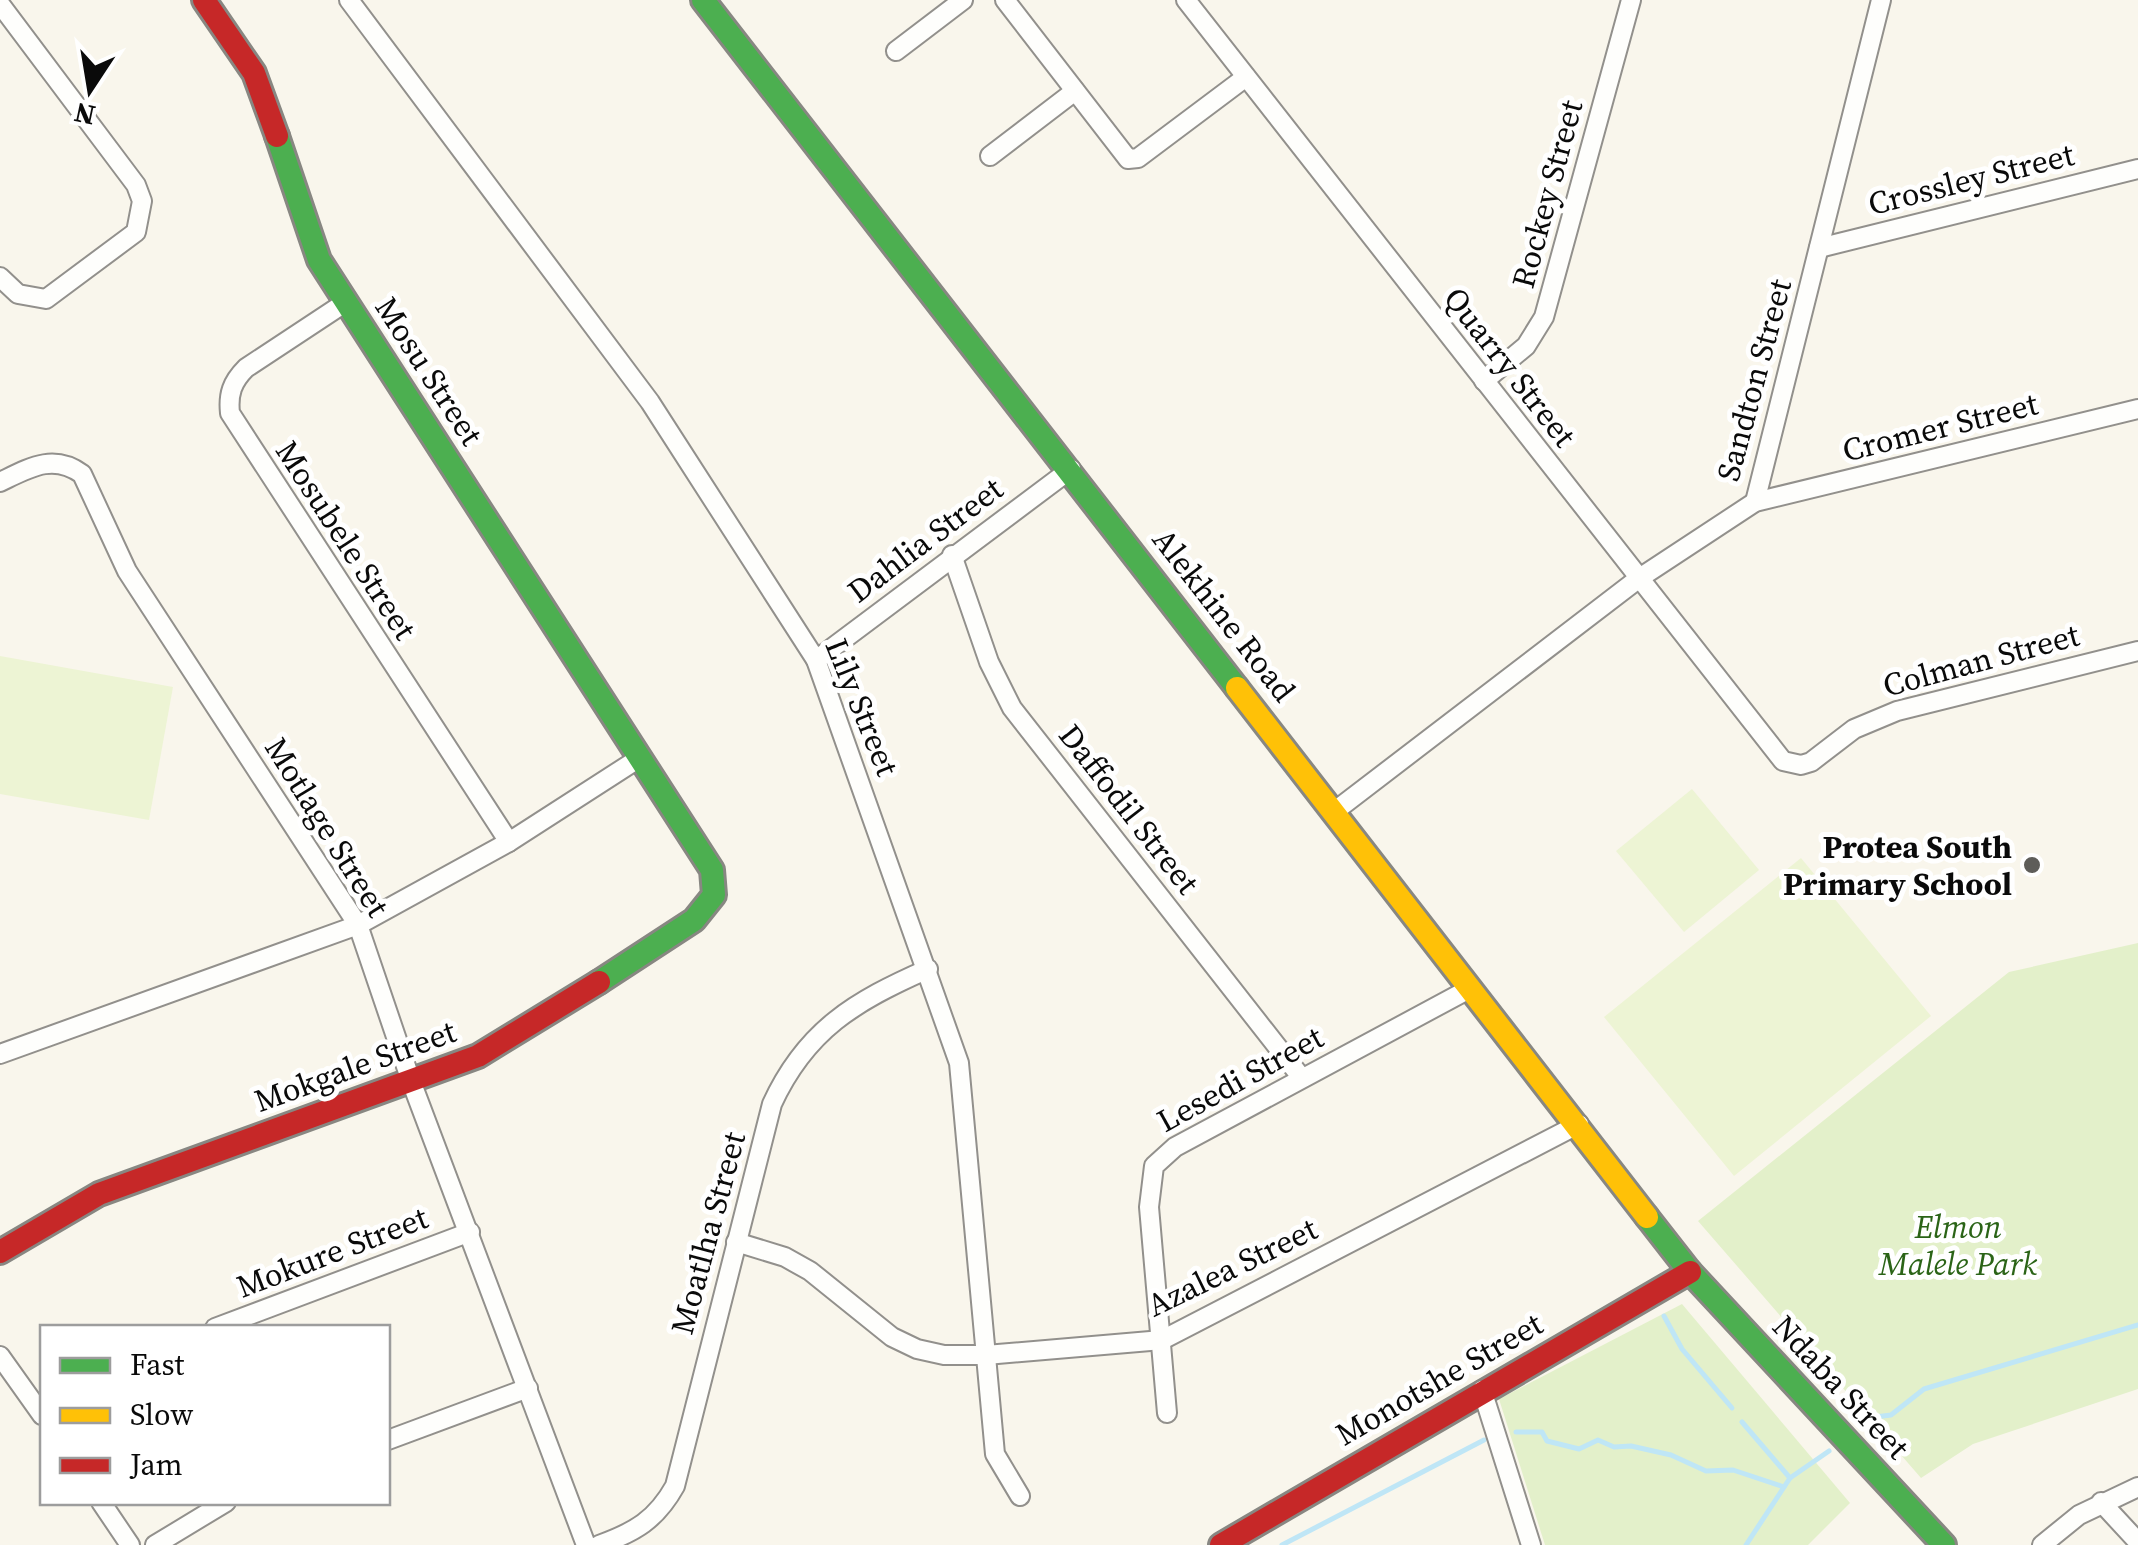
<svg xmlns="http://www.w3.org/2000/svg" width="2138" height="1545" viewBox="0 0 2138 1545" font-family="'Source Serif 4',serif">
<style>
.green{fill:#e3f0ca}
.pitch{fill:#edf4d4}
.lines{fill:none;stroke-linecap:round;stroke-linejoin:round}
.stream{stroke:#bfe6f6;stroke-width:5}
.street-casing{stroke:#92908c;stroke-width:22}
.fast-casing{stroke:#888782;stroke-width:28}
.slow-casing{stroke:#888782;stroke-width:28}
.jam-casing{stroke:#888782;stroke-width:28}
.street{stroke:#fefefc;stroke-width:18}
.fast{stroke:#4caf50;stroke-width:22}
.slow{stroke:#ffc107;stroke-width:22}
.jam{stroke:#c62828;stroke-width:22}
.poi-dot{fill:#5e5d59;stroke:#fff;stroke-width:4}
.labels{text-anchor:middle;dominant-baseline:central;stroke-width:10;stroke-linejoin:round;paint-order:stroke}
.street-label{font-size:32px;fill:#0a0a0a;stroke:#fff}
.poi-label{font-size:32px;font-weight:bold;fill:#0a0a0a;stroke:#fff;text-anchor:end}
.park-label{font-size:32px;font-style:italic;fill:#2b6417;stroke:#fff}
</style>
<rect width="100%" height="100%" fill="#f9f6ec"/>
<g class="green">
<path d="M2138,943v446l-165,55 -52,34 -223,-257 311,-249z"/>
<path d="M1682,1304l168,199 -42,42h-263l-46,-146z"/>
</g>
<g class="pitch">
<path d="M0,656l173,31 -24,133 -149,-26z"/>
<path d="M1692,789l67,81 -75,62 -68,-81z"/>
<path d="M1801,858l130,158 -197,160 -130,-159z"/>
</g>
<g class="lines">
<g class="stream">
<path d="M1664,1316l18,33 50,59"/>
<path d="M1867,1418l24,-3 33,-26 214,-64"/>
<path d="M1742,1422l48,56"/>
<path d="M1516,1432h26l5,9 32,8 19,-9 16,7 17,-1 40,9 35,16 27,-1 51,17"/>
<path d="M1282,1545l202,-105"/>
<path d="M1746,1545l44,-67 39,-27"/>
</g>
<defs>
<g id="street">
<path d="M349,0l301,402 166,258 143,403 36,391 25,42"/>
<path d="M1005,0l123,159 10,-1 108,-81"/>
<path d="M1186,0l597,761 18,4 10,-3 43,-33 43,-18 241,-60"/>
<path d="M0,4l136,181 6,16 -6,31 -90,67 -28,-5 -18,-17"/>
<path d="M896,51l67,-51"/>
<path d="M990,156l85,-65"/>
<path d="M1819,248l319,-79"/>
<path d="M346,302l-100,66c-14,14 -18,26 -16,45l279,429"/>
<path d="M1484,381l42,-35 18,-29 87,-317"/>
<path d="M0,482c29,-14 53,-29 82,-8l45,97 231,354 53,156 175,464"/>
<path d="M1755,502l126,-502"/>
<path d="M952,555l37,107 23,46 289,369"/>
<path d="M816,660l255,-191"/>
<path d="M1335,811l303,-232 117,-77 383,-93"/>
<path d="M0,1054l358,-129 151,-83 132,-85"/>
<path d="M736,1242l49,15 25,14 82,66 25,12 27,6h42l176,-15 417,-216"/>
<path d="M215,1328l255,-96"/>
<path d="M0,1356l42,59"/>
<path d="M1482,1390l49,155"/>
<path d="M1167,1413l-18,-206 5,-41 21,-19 296,-159"/>
<path d="M388,1440l140,-52"/>
<path d="M101,1502l29,43"/>
<path d="M2101,1502l37,40"/>
<path d="M155,1545l71,-43"/>
<path d="M599,1545c36,-13 57,-25 76,-59l97,-382c34,-74 83,-103 156,-135"/>
<path d="M2042,1545l37,-30 59,-28"/>
</g>
<g id="fast">
<path d="M703,0l534,688"/>
<path d="M277,136l42,124 393,610 2,25 -20,25 -95,62"/>
<path d="M1647,1217l43,55 254,273"/>
</g>
<path id="slow" d="M1237,688l410,529"/>
<g id="jam">
<path d="M204,0l50,73 23,63"/>
<path d="M0,1252l99,-58 379,-138 121,-74"/>
<path d="M1221,1545l469,-273"/>
</g>
</defs>
<use href="#street" class="street-casing"/>
<use href="#fast" class="fast-casing"/>
<use href="#slow" class="slow-casing"/>
<use href="#jam" class="jam-casing"/>
<use href="#street" class="street"/>
<use href="#fast" class="fast"/>
<use href="#slow" class="slow"/>
<use href="#jam" class="jam"/>
</g>
<circle class="poi-dot" cx="2032" cy="865" r="10"/>
<g class="labels">
<g class="street-label">
<text transform="translate(1971 179) rotate(-14)">Crossley Street</text>
<text transform="translate(1547 194) rotate(-75)">Rockey Street</text>
<text transform="translate(1510 367) rotate(52)">Quarry Street</text>
<text transform="translate(429 371) rotate(57)">Mosu Street</text>
<text transform="translate(1754 380) rotate(-75)">Sandton Street</text>
<text transform="translate(1940 427) rotate(-14)">Cromer Street</text>
<text transform="translate(346 540) rotate(57)">Mosubele Street</text>
<text transform="translate(925 540) rotate(-37)">Dahlia Street</text>
<text transform="translate(1224 615) rotate(52)">Alekhine Road</text>
<text transform="translate(1981 660) rotate(-15)">Colman Street</text>
<text transform="translate(862 707) rotate(68)">Lily Street</text>
<text transform="translate(1129 809) rotate(52)">Daffodil Street</text>
<text transform="translate(327 827) rotate(58)">Motlage Street</text>
<text transform="translate(355 1066) rotate(-20)">Mokgale Street</text>
<text transform="translate(1240 1079) rotate(-29)">Lesedi Street</text>
<text transform="translate(708 1233) rotate(-75)">Moatlha Street</text>
<text transform="translate(332 1252) rotate(-21)">Mokure Street</text>
<text transform="translate(1232 1267) rotate(-26)">Azalea Street</text>
<text transform="translate(1439 1379) rotate(-30)">Monotshe Street</text>
<text transform="translate(1841 1387) rotate(47)">Ndaba Street</text>
</g>
<g class="poi-label">
<text x="2012" y="847">Protea South<tspan x="2012" dy="37">Primary School</tspan></text>
</g>
<g class="park-label">
<text x="1958" y="1227">Elmon<tspan x="1958" dy="37">Malele Park</tspan></text>
</g>
</g>
<rect x="40" y="1325" width="350" height="180" fill="#ffffff" stroke="#9d9d9d" stroke-width="2.5"/>
<rect x="60" y="1358" width="50" height="15" fill="#4caf50" stroke="#9d9d9d" stroke-width="2.5"/>
<text x="130" y="1375" font-size="30" fill="#0a0a0a">Fast</text>
<rect x="60" y="1408" width="50" height="15" fill="#ffc107" stroke="#9d9d9d" stroke-width="2.5"/>
<text x="130" y="1425" font-size="30" fill="#0a0a0a">Slow</text>
<rect x="60" y="1458" width="50" height="15" fill="#c62828" stroke="#9d9d9d" stroke-width="2.5"/>
<text x="130" y="1475" font-size="30" fill="#0a0a0a">Jam</text>
<g transform="translate(90 90) rotate(192)" stroke="#ffffff" stroke-width="8" paint-order="stroke">
<path d="M0-8L18 38L0 25L-18 38Z" fill="#0a0a0a"/>
<text y="-15" font-size="28" font-weight="bold" text-anchor="middle" fill="#0a0a0a">N</text>
</g>
</svg>
